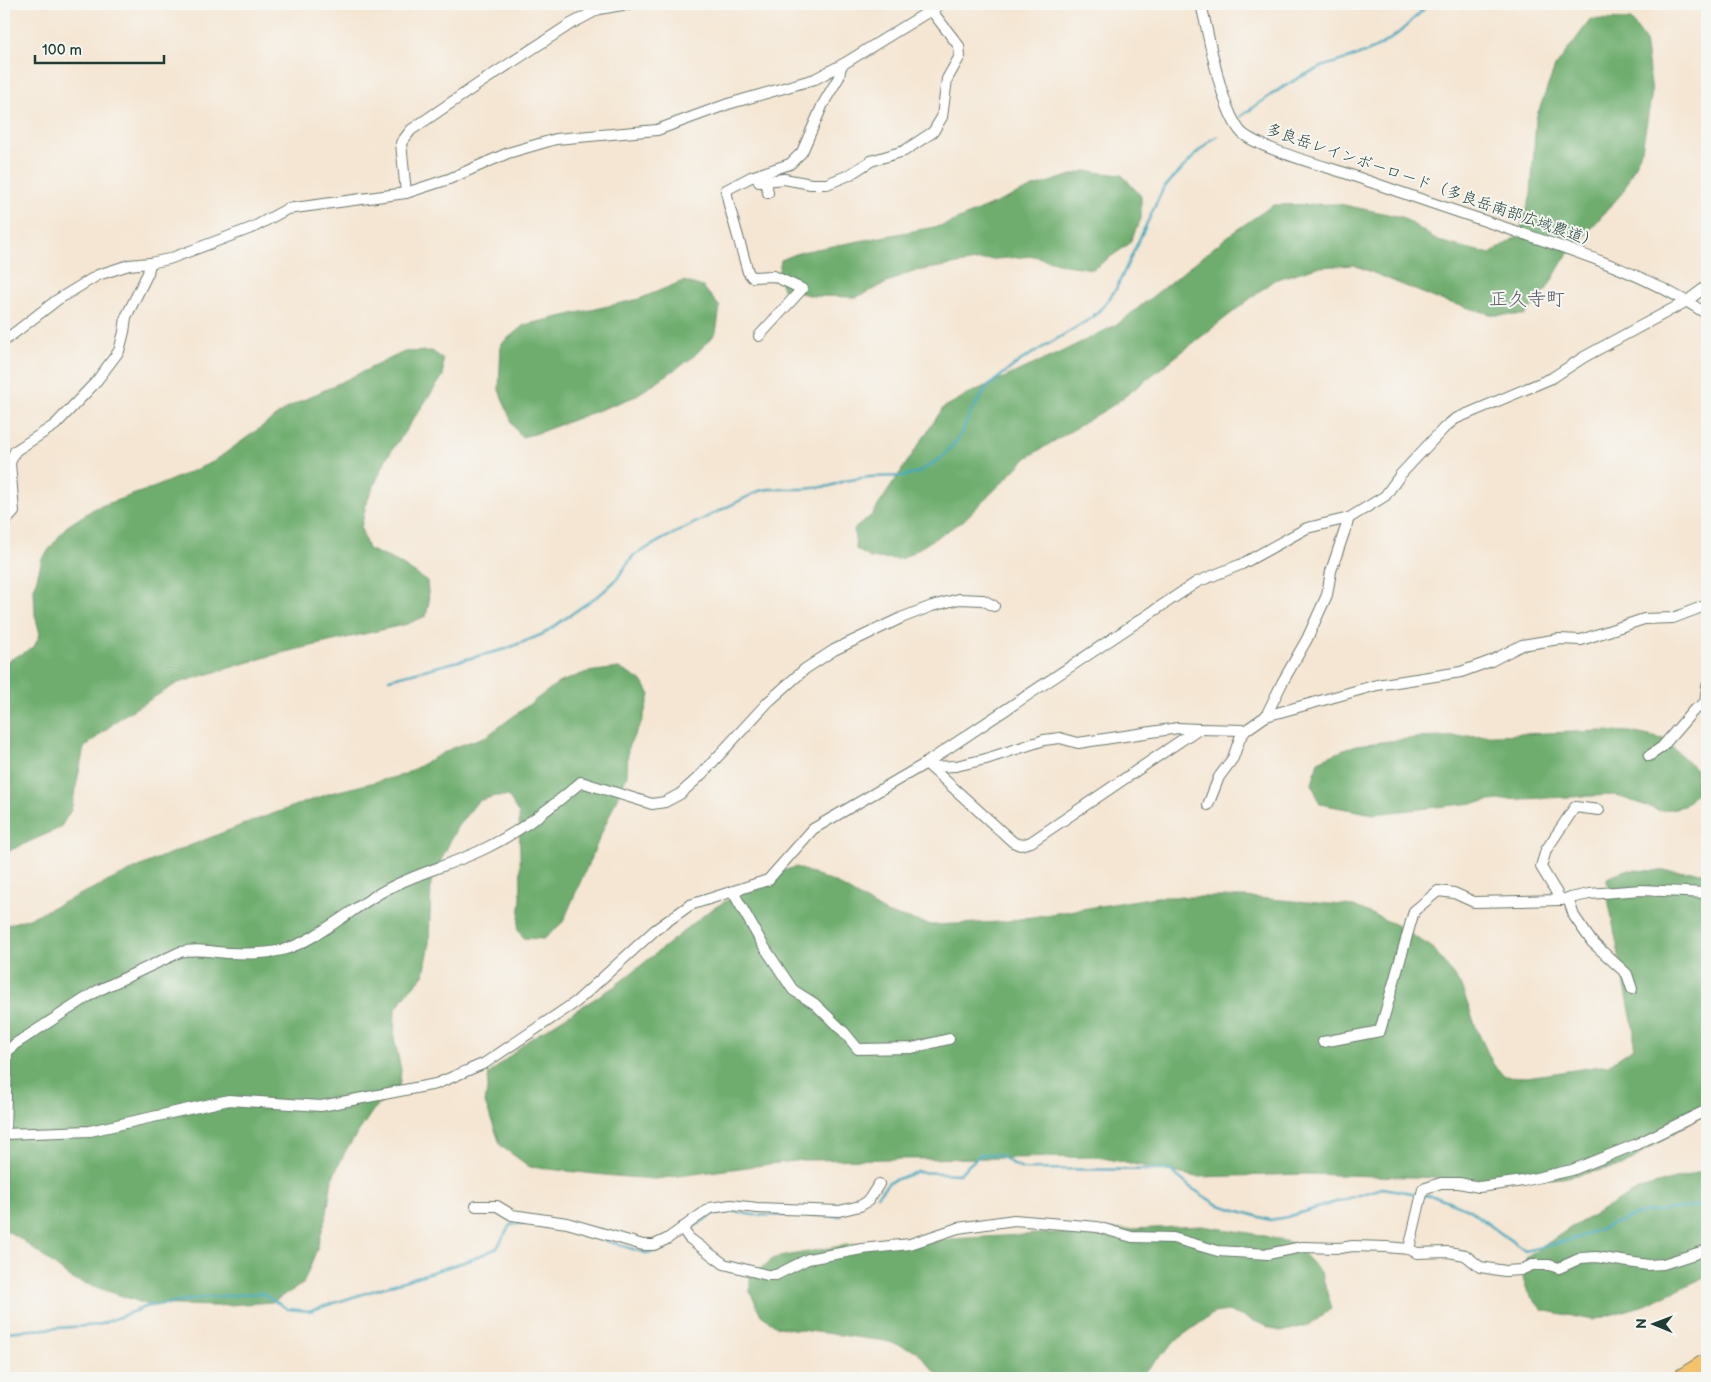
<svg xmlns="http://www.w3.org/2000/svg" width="1711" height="1382" viewBox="0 0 1711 1382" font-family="'Balsamiq Sans','Klee One',sans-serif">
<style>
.forest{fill:#6ead6e;stroke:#467551}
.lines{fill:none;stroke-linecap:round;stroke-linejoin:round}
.stream{stroke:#40a9bf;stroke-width:2.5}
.minor-casing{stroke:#6a786c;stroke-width:12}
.major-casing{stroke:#6a786c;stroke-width:16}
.minor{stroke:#fff;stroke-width:10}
.major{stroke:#f3c26a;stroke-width:14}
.labels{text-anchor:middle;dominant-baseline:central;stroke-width:4;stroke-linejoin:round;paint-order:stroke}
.street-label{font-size:16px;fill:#1f3d34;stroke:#f6f6f2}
.quarter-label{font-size:19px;fill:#5a5b68;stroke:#f6f6f2}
</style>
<rect width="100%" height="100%" fill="#f6f6f2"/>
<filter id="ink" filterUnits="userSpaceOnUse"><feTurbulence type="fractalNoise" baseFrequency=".02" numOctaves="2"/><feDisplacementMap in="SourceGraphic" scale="10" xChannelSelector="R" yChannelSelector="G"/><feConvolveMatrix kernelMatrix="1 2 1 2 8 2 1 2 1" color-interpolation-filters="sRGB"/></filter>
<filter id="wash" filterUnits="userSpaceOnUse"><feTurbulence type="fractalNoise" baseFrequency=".0096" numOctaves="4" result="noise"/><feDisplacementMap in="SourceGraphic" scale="20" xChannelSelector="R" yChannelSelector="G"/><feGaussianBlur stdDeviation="1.12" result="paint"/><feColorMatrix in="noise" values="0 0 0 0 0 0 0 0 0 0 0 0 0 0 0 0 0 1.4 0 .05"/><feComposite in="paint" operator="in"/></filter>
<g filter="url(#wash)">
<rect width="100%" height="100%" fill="#f5e6d3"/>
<g class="forest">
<path d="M1591,19l40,1 14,20 7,52 -10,57 -19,43 -59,67 -18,31 -21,25h-31l-57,-16 -83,-34 -37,2 -43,13 -159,124 -87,53 -65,64 -61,38 -32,-1 -14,-9 -2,-20 18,-14 71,-107 29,-16 85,-38 61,-30 114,-91 41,-28 66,-1 63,13 36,24 52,13 29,-19 12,-40 5,-77 19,-51z"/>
<path d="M1085,171l37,4 19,21v23l-12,25 -36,25 -28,-4 -31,-9 -52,4 -72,12 -53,25 -43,-1 -31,-7 -5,-14 3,-15 20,-8 144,-27 88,-38z"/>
<path d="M683,281l20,6 17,20 -4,26 -24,25 -58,39 -99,37 -14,3 -8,-12 -14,-35 2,-46 23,-19 115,-26z"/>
<path d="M432,351l11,8v17l-57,83 -20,45 -5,24 7,21 28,12 31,20 2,21 -3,14 -19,8 -130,30 -99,29 -57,34 -37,31 -13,62 -11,18 -56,25v-190l30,-16 6,-13 -5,-19 -1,-26 8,-30 24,-32 29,-19 60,-21 58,-25 76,-55 115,-55z"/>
<path d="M619,668l24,14 7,13 -8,26 -14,26 -1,28 -64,147 -19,17 -21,-1 -5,-8 3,-33 -2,-83 -11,-18h-13l-17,5 -21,26 -26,54 -2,67 -5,27 -15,16 -14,19 -1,28 7,32 -2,19 -25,20 -28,41 -14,29 -5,34 -10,36 -14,35 -31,18 -56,4 -70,-2 -74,-25 -50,-39 -18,-11v-303l28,-9 122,-57 93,-37 84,-30 72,-18 49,-27 35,-12 71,-53 29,-11z"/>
<path d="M1600,731l31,1 32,7 33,30v25l-12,12 -23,5 -46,-16 -115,5 -126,14 -54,-10 -8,-20 6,-23 38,-16 60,-7z"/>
<path d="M796,867l40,16 50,30 46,12 69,-3 155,-25h89l109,9 40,18 39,24 28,38 16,44 16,34 11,12 23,1 81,-12 26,-17v-17l-25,-127 -2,-26 18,-8 82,2v237l-12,10 -73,47 -60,12 -81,1 -175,-5 -109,3 -99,-20 -296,3 -147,19 -41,-3 -84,-9 -29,-21 -16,-43 4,-29 38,-33 88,-55 94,-75 61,-36z"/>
<path d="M1707,1170v106l-59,28 -55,16 -51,-10 -14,-17 -5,-15 3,-20 44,-30 70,-39z"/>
<path d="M1202,1226l54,8 37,9 28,30 11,35 -21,16 -29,8 -54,-21 -14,2 -35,25 -39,39 -3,1h-197l-23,-27 -31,-10 -108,-14 -17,-12 -11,-23v-15l24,-19 72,-13 261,-15z"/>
</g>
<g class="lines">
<g class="stream">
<path d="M1240,117c26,-19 52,-38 82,-50 22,-8 44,-12 64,-25 17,-10 29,-25 43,-38"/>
<path d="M389,679l117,-30 37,-15 60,-42 13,-12 17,-24 30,-17 96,-48 10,-2h35l26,-3 14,-5 25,-4 35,-1 13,-3 24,-15 18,-20 13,-28 16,-24 32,-25 70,-42 14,-13 12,-17 47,-100 35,-37 14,-13 6,-3"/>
<path d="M1423,1195l15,2 30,12 57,42 49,-12 68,-26 65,-8"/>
<path d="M877,1196l12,-14 28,-10 42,2 22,-20 17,1 24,14 148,1 20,17 26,17 54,16 17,-3 95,-29 36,6"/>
<path d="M688,1231l25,-17 18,-3 22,4 88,1"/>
<path d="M4,1332l94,-7 47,-18 55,-9 61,-5 27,16 21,2 161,-51 27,-12 13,-23 14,-2 47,7 75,23 14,-3 23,-16"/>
</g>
</g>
</g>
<g filter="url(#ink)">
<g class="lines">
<defs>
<g id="minor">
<path d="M1201,4c8,32 20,107 41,129 16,15 82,33 106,41 54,19 107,37 161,55 71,24 135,44 198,85"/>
<path d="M766,181l18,-2 27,5h16l22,-9 22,-14 33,-10 29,-19 9,-15 5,-38 13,-23 -1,-10 -28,-36"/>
<path d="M759,182l7,-1 2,12"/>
<path d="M406,193l-5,-50 10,-13 69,-47 89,-58 30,-16 29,-5"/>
<path d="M759,336l43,-47 -28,-13 -22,1 -4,-5 -19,-67 -3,-15 25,-13 39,-13 12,-12 21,-48 16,-27 2,-11"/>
<path d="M4,341l53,-41 41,-25 31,-10 21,-2 19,-4 85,-32 33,-18 119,-16 43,-14 59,-26 48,-14 101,-9 71,-26 87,-25 30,-16 96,-59"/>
<path d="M4,523l10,-11 -4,-49 5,-12 40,-26 40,-42 24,-32 5,-19 2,-15 22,-44 2,-10"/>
<path d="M1266,716l16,-33 25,-44 20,-44 4,-24 18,-53"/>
<path d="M1198,729l48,1"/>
<path d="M1649,756l13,-9 31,-36 12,-8 2,-17"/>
<path d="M926,763l87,79 7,3 11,-3 167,-113 -20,-1 -100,15 -18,-5 -16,2 -58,19 -30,7 -25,1"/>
<path d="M1208,805l11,-28 14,-19 7,-20 6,-8 20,-14 111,-31 84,-13 30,-11 31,-16 37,-6 22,1 63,-21 29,-1 34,-13"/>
<path d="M733,892l30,53 30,45 22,14 29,28 14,17 54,-1 37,-9"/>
<path d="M1568,898l6,18 18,26 35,32 5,15"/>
<path d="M1561,900l-20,-33 5,-17 29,-43 24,3"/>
<path d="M1323,1042l57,-11 34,-120 24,-20 16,2 20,9 87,-2 28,-6 52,-4 66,3"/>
<path d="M4,1134l86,-3 139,-31 92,6 115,-22 49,-21 91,-61 79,-72 35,-25 78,-25 45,-51 110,-64 274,-183 45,-18 65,-36 42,-10 36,-22 16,-22 43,-46 11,-9 97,-41 32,-21 103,-56 20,-15"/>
<path d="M5,1134l2,-82 8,-8 82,-53 83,-39c17,-4 32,0 49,1 18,1 35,1 53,-3 30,-7 70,-41 98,-57 34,-20 73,-28 108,-46 34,-17 64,-40 93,-65l71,22 13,-2 15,-8 19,-17 69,-75 37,-33 29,-19 67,-32 31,-12 27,-7 24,1 11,6"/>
<path d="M476,1206h21l15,9 55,8 76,22h11l13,-6 43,-31 21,-3 26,3 82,3 21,-5 8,-5 11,-17"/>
<path d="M682,1228l7,10 35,26 43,11h9l32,-16 54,-10 48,-5 48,-16 56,-8 83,7 35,10 41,1 45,13 50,3 34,-7 38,1 13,-2 33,1 23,2 8,4 31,-1 17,3 15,12 25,4 16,-1 11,-5h17l10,3 22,-10 15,-1 52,8 15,-1 44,-14"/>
<path d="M1409,1249l14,-60 18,-6h18l20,4 44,-6 49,-11 65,-26 70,-34"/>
</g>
<path id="major" d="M1678,1378l29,-18"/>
</defs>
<use href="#minor" class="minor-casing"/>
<use href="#major" class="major-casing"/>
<use href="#minor" class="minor"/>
<use href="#major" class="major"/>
</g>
</g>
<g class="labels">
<g class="street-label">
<text transform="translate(1432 186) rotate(19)">多良岳レインボーロード（多良岳南部広域農道）</text>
</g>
<g class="quarter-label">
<text x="1527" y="299">正久寺町</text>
</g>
</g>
<rect width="1711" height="1382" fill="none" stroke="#f6f6f2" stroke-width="20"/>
<g transform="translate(1654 1324) rotate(271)" stroke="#f6f6f2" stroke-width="4" paint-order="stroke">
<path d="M0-4L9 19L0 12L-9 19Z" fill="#1f3d34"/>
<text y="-8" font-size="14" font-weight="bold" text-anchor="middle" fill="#1f3d34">N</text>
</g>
<path d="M35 55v8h129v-8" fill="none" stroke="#1f3d34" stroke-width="2.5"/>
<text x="42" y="55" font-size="15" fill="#1f3d34" stroke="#f6f6f2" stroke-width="4" paint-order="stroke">100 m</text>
</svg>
